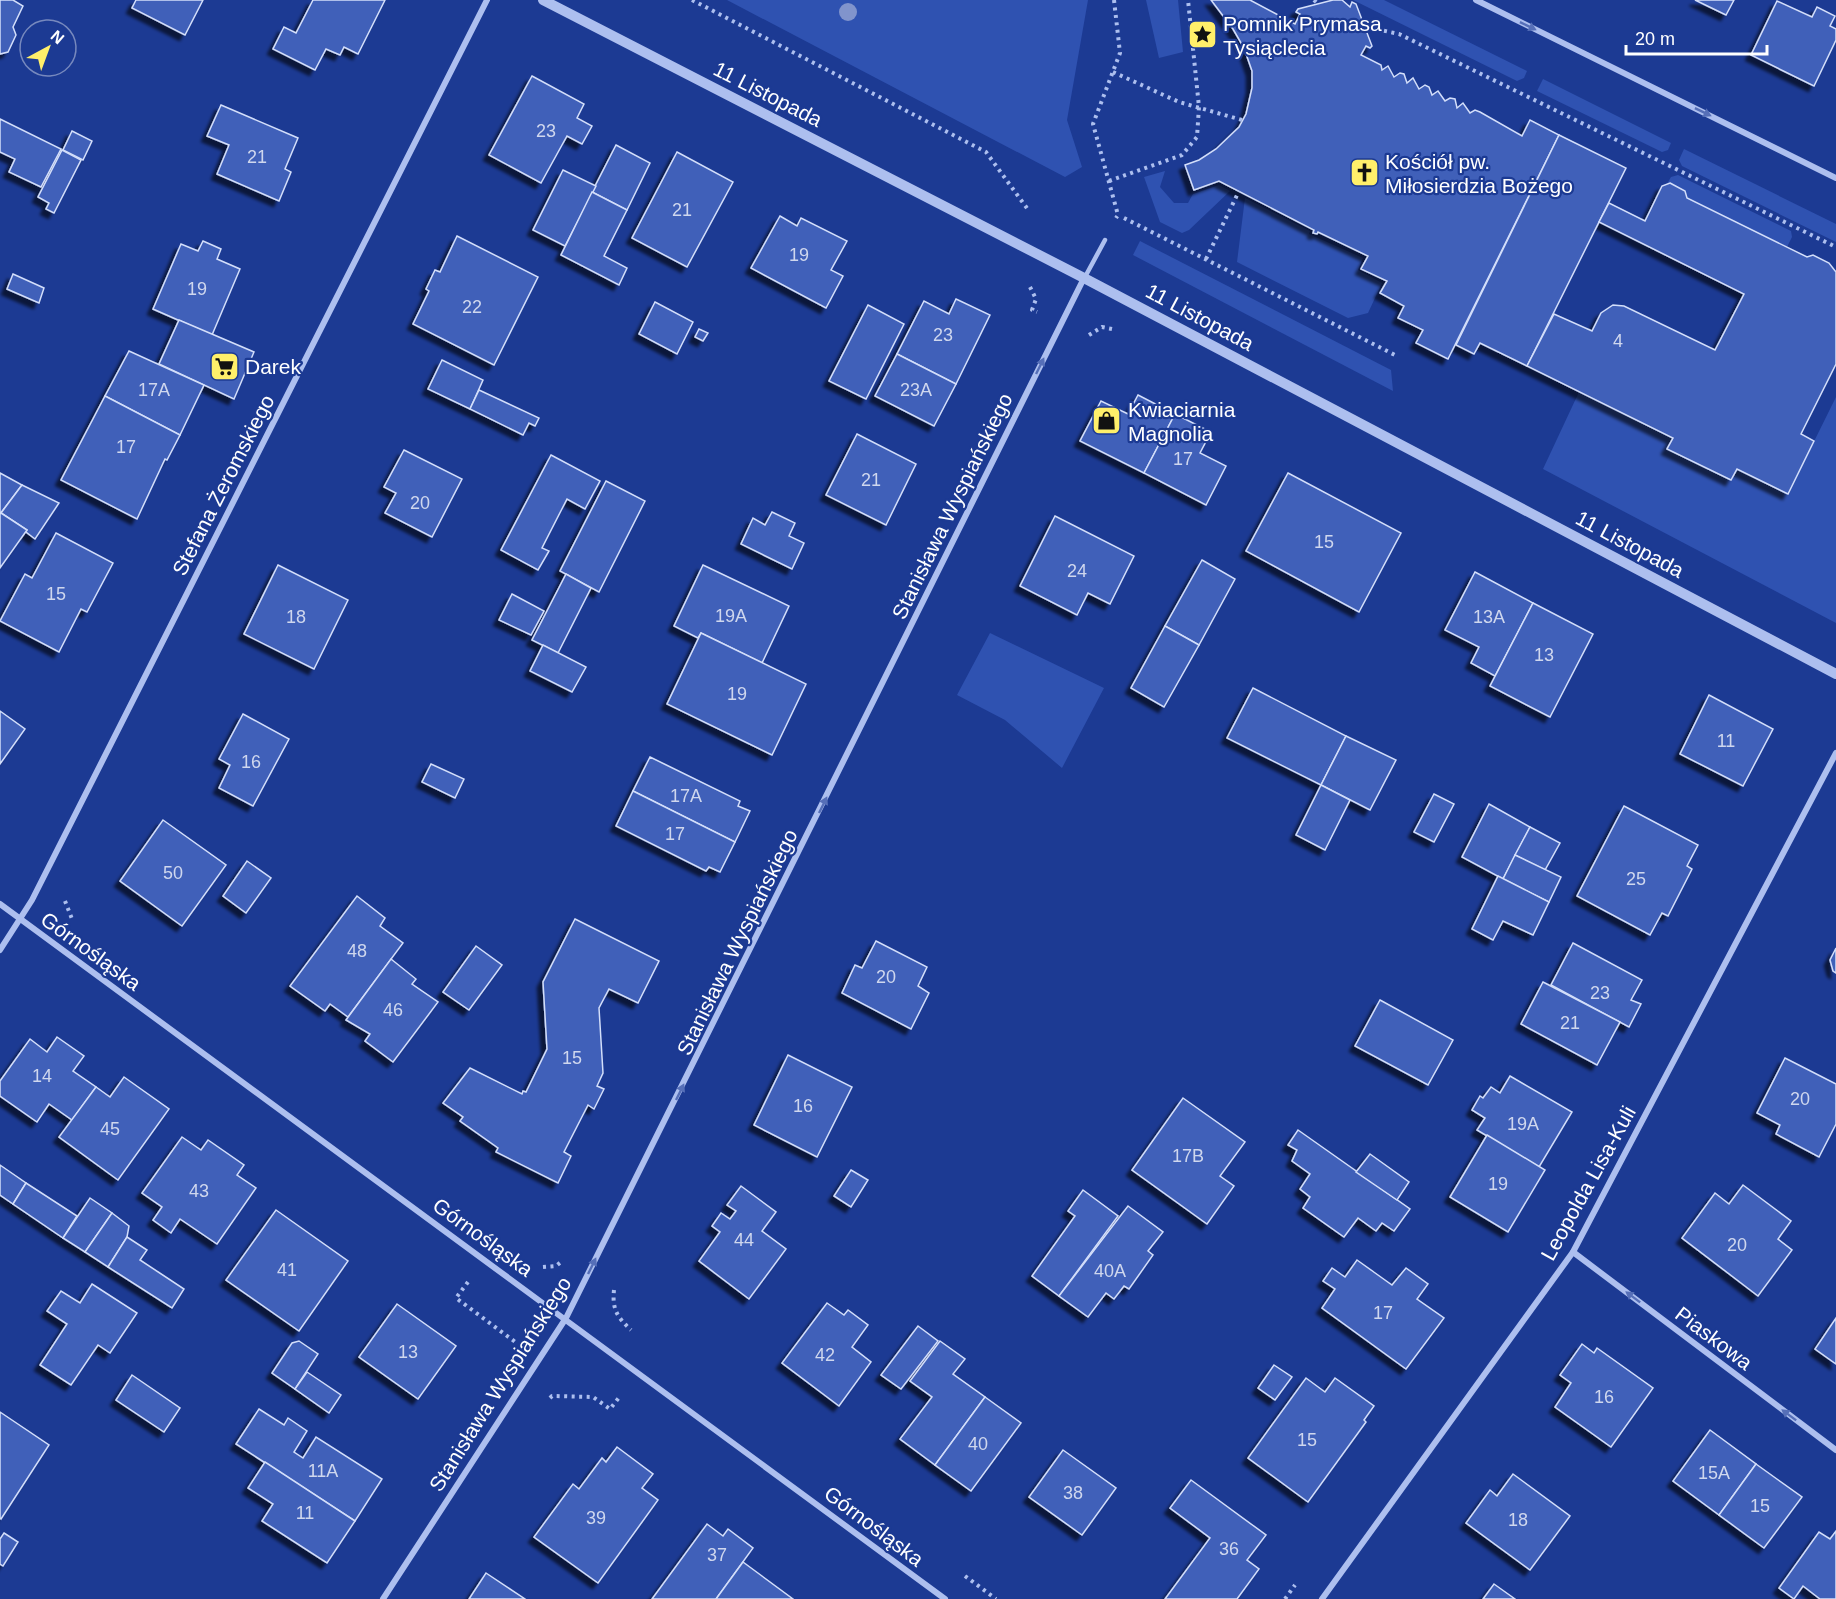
<svg xmlns="http://www.w3.org/2000/svg" width="1836" height="1599" viewBox="0 0 1836 1599" font-family="Helvetica,sans-serif">
<style>
.green{fill:#2f52b1}
.building{fill:#4060b9;stroke:#d3defa;stroke-width:1.5;filter:url(#shadow)}
.lines{fill:none;stroke-linecap:round;stroke-linejoin:round}
.path{stroke:#adbfef;stroke-width:4;stroke-dasharray:3 4.5;stroke-linecap:butt}
.service{stroke:#adbfef;stroke-width:4.5}
.minor{stroke:#adbfef;stroke-width:6}
.tertiary{stroke:#adbfef;stroke-width:10}
.tree{fill:#8194cc}
.oneway{fill:#566fb8}
.labels{text-anchor:middle;dominant-baseline:central;stroke-width:4.5;stroke-linejoin:round;paint-order:stroke}
.number-label{font-size:18px;fill:#cfd7ee}
.poi-label{font-size:21px;fill:#fff;stroke:#1c3a93;text-anchor:start}
.street-label{font-size:21px;fill:#fff;stroke:#1c3a93}
</style>
<defs>
<filter id="shadow"><feDropShadow dx="-5.5" dy="5.5" stdDeviation="1.5" flood-color="#0009"/></filter>
</defs>
<rect width="100%" height="100%" fill="#1c3a93"/>
<g class="green">
<path d="M727,0h361l-21,120 15,47 -17,10z"/>
<path d="M1146,0h32l5,52 -24,6z"/>
<path d="M1353,0h31l143,71 -3,7 -7,3z"/>
<path d="M1543,79l128,64 -3,7 -6,2 -125,-61z"/>
<path d="M1684,149l152,75v18l-154,-76 -3,-6z"/>
<path d="M1165,171l-5,16 14,16h14l5,-9 26,-9 11,6 -41,39 -7,3 -22,-11 -16,-45z"/>
<path d="M1678,175l113,56 1,6 -5,10 -100,-49 -2,-7 -18,-7 4,-7z"/>
<path d="M1245,198l65,33 -1,3 54,24 -5,12 24,13 -14,30 -20,5 -111,-56z"/>
<path d="M1140,241l251,129 2,21 -260,-136z"/>
<path d="M1579,392l94,46 -5,11 62,31 7,-11 51,25 48,-97v226l-293,-154z"/>
<path d="M990,633l114,55 -42,80 -57,-48 -48,-25z"/>
</g>
<g class="building">
<path d="M0,0h13l10,6 -10,21 3,8 -8,17 -8,2z"/>
<path d="M136,0h67l-18,35 -53,-27z"/>
<path d="M313,0h72l-27,54 -14,-7 -4,8 -14,-6 -11,21 -42,-21 11,-22 12,6z"/>
<path d="M1211,0h39l45,24 5,-10 -4,-2 2,-3 35,-9h9l8,7 2,-5 4,2 16,42 -2,2 -4,-2 -5,9 20,10 1,5 6,-4 6,11 6,-4 4,1 3,9 6,-5 6,11 6,-4 4,2 3,8 6,-4 7,10 5,-3 5,1 2,9 6,-5 7,10 5,-3 5,2 42,24 8,-16 29,15 -111,224 -32,-16 7,-13 -25,-12 6,-12 -24,-13 7,-12 -26,-12 7,-13 -50,-24 -1,2 -4,-1 1,-3 -95,-49 -25,9 -9,-25 14,-5 17,-11 23,-22 7,-13 6,-26v-17l-8,-23 -11,-19z"/>
<path d="M1695,0h39l-8,15z"/>
<path d="M1777,1l35,16 5,-10 18,9 -5,10 6,3v11l-22,46 -63,-31z"/>
<path d="M532,76l52,28 -7,14 15,8 -10,18 -15,-8 -26,47 -52,-28z"/>
<path d="M221,105l77,33 -13,31 6,3 -12,29 -62,-27 12,-29 -22,-9z"/>
<path d="M0,119l61,30 -20,38 -32,-15 6,-13 -15,-7z"/>
<path d="M72,131l20,10 -9,19 -20,-10z"/>
<path d="M1559,135l67,33 -99,198 -47,-23 -6,11 -18,-9z"/>
<path d="M616,145l34,18 -23,47 -35,-18z"/>
<path d="M62,150l19,10 -27,53 -8,-4 3,-6 -11,-6z"/>
<path d="M677,152l56,30 -46,85 -55,-29z"/>
<path d="M563,170l33,16 -31,60 -32,-16z"/>
<path d="M1670,183l15,8 2,7 120,59 6,-2 16,8 7,9v92l-35,70 13,7 -26,53 -51,-25 -6,11 -64,-31 6,-11 -146,-72 27,-52 38,17 9,-18 12,-8 11,1 91,44 29,-56 -145,-72 10,-19 36,18 17,-35z"/>
<path d="M592,192l35,18 -23,46 23,12 -8,17 -58,-30z"/>
<path d="M780,216l17,10 4,-8 46,23 -16,29 12,6 -17,32 -75,-40z"/>
<path d="M457,236l81,41 -44,88 -81,-41 16,-33 -3,-2 9,-19 5,2z"/>
<path d="M203,241l18,8 -4,10 23,10 -28,66 -59,-26 28,-65 17,7z"/>
<path d="M13,274l31,14 -5,15 -32,-14z"/>
<path d="M956,299l34,16 -34,69 -59,-30 27,-53 25,13z"/>
<path d="M655,302l38,20 -16,32 -38,-20z"/>
<path d="M868,305l36,19 -38,75 -37,-18z"/>
<path d="M179,320l75,32 -20,47 -75,-35z"/>
<path d="M699,329l9,4 -5,8 -8,-4z"/>
<path d="M129,351l75,34 -24,50 -75,-39z"/>
<path d="M897,354l59,30 -22,42 -59,-30z"/>
<path d="M442,360l41,20 -13,29 -42,-20z"/>
<path d="M479,390l60,28 -4,8 -6,-3 -6,12 -53,-26z"/>
<path d="M1138,395l37,19 -31,59 -64,-32 21,-40 27,13z"/>
<path d="M105,396l75,39 -13,25 -2,-1 -28,60 -76,-39z"/>
<path d="M1175,414l36,18 -11,21 26,13 -20,39 -62,-32z"/>
<path d="M857,434l59,30 -30,61 -60,-30z"/>
<path d="M404,450l58,29 -30,58 -47,-24 11,-20 -12,-6z"/>
<path d="M551,455l49,26 -15,28 -18,-10 -25,49 7,3 -11,19 -37,-20z"/>
<path d="M0,473l22,12 -22,29z"/>
<path d="M1288,473l113,60 -42,79 -113,-61z"/>
<path d="M606,481l39,20 -46,91 -39,-21z"/>
<path d="M22,485l37,18 -24,36 -9,-7 1,-2 -26,-17z"/>
<path d="M772,512l23,11 -6,13 15,7 -12,26 -51,-25 12,-26 12,7z"/>
<path d="M1,513l26,17 -27,38v-54z"/>
<path d="M1055,516l79,40 -24,48 -22,-11 -11,22 -57,-29z"/>
<path d="M56,533l57,30 -26,49 -6,-3 -22,43 -59,-31 25,-47 7,4z"/>
<path d="M1202,560l33,19 -36,66 -34,-19z"/>
<path d="M278,565l70,35 -34,69 -70,-35z"/>
<path d="M703,565l86,41 -27,57 -61,-30 -3,5 -24,-12z"/>
<path d="M1475,572l58,31 -38,73 -24,-13 8,-16 -34,-17z"/>
<path d="M566,574l25,14 -33,65 -26,-13z"/>
<path d="M512,594l32,17 -13,24 -32,-15z"/>
<path d="M1533,603l60,31 -43,83 -60,-31z"/>
<path d="M1165,626l34,19 -35,62 -33,-19z"/>
<path d="M701,633l105,51 -34,71 -105,-51z"/>
<path d="M543,645l43,22 -14,25 -42,-21z"/>
<path d="M1253,688l93,48 -25,49 -94,-47z"/>
<path d="M1709,695l64,34 -30,57 -63,-32z"/>
<path d="M0,711l25,18 -25,35z"/>
<path d="M243,714l46,25 -36,67 -34,-18 11,-23 -11,-6z"/>
<path d="M1346,736l50,24 -26,50 -49,-25z"/>
<path d="M650,757l90,44 -2,5 12,5 -15,31 -102,-51z"/>
<path d="M431,764l33,15 -9,19 -33,-16z"/>
<path d="M1321,785l29,15 -25,50 -29,-15z"/>
<path d="M633,791l102,51 -15,30 -11,-5 -3,4 -90,-45z"/>
<path d="M1434,794l20,10 -20,38 -20,-10z"/>
<path d="M1489,804l41,23 -27,52 -41,-22z"/>
<path d="M1624,806l74,39 -11,21 5,3 -24,47 -6,-3 -12,22 -73,-39z"/>
<path d="M163,820l63,45 -44,61 -62,-45z"/>
<path d="M1530,827l30,16 -15,27 -30,-15z"/>
<path d="M1515,855l46,22 -12,25 -46,-23z"/>
<path d="M247,861l24,17 -25,35 -23,-17z"/>
<path d="M1498,876l51,26 -16,33 -30,-14 -10,19 -21,-11z"/>
<path d="M357,896l28,22 -5,8 23,17 -55,74 -18,-13 -5,7 -35,-25z"/>
<path d="M575,919l84,42 -21,42 -29,-14 -10,19 4,65 -6,13 7,3 -10,20 -6,-4 -24,47 7,4 -13,27 -62,-31 2,-4 -38,-27 3,-4 -20,-14 27,-35 52,26 1,-3 3,1 21,-43 -4,-67z"/>
<path d="M876,941l51,26 -9,19 11,7 -18,36 -69,-36 13,-28 7,3z"/>
<path d="M1573,943l69,37 -11,20 10,4 -12,23 -78,-42z"/>
<path d="M476,946l26,19 -33,45 -26,-18z"/>
<path d="M1836,948v25l-3,-2 -3,-11z"/>
<path d="M391,959l25,20 -4,5 26,18 -45,60 -28,-21 5,-7 -24,-14z"/>
<path d="M1543,982l77,40 -23,43 -76,-41z"/>
<path d="M1380,1000l73,40 -25,45 -73,-39z"/>
<path d="M57,1037l27,19 -11,15 23,16 -24,33 -23,-16 -12,18 -37,-26v-15l30,-42 17,13z"/>
<path d="M788,1055l64,32 -35,70 -63,-32z"/>
<path d="M1785,1058l51,26v40l-17,33 -43,-23 4,-9 -23,-12z"/>
<path d="M1510,1076l62,36 -33,55 -62,-37 8,-12 -13,-8 8,-14 3,2 8,-11 9,6z"/>
<path d="M124,1077l45,32 -51,71 -59,-43 37,-50 14,10z"/>
<path d="M1183,1098l62,44 -25,34 14,10 -27,38 -75,-54z"/>
<path d="M1298,1130l112,79 -16,22 -12,-8 -6,8 -18,-13 -14,19 -41,-29 7,-11 -10,-8 10,-15 -18,-13 5,-11 -9,-5z"/>
<path d="M1487,1135l58,35 -37,62 -58,-35z"/>
<path d="M182,1137l19,13 7,-10 36,25 -7,10 19,13 -39,56 -37,-25 -9,14 -18,-13 9,-13 -20,-14z"/>
<path d="M1370,1154l39,28 -12,18 -41,-28z"/>
<path d="M0,1165l26,18 -13,21 -13,-9z"/>
<path d="M851,1170l17,10 -17,27 -17,-11z"/>
<path d="M26,1183l51,33 -14,22 -50,-34z"/>
<path d="M1743,1185l48,36 -13,18 14,11 -34,46 -76,-58 33,-45 14,11z"/>
<path d="M741,1186l35,26 -14,19 24,18 -37,50 -50,-38 21,-29 -8,-6 9,-13 9,6 6,-8 -9,-6z"/>
<path d="M1083,1190l35,26 -59,80 -27,-20 43,-60 -7,-5z"/>
<path d="M90,1198l22,15 -27,39 -22,-14z"/>
<path d="M1128,1206l35,26 -15,19 5,4 -24,34 -5,-3 -10,13 -8,-6 -18,24 -29,-21z"/>
<path d="M276,1210l72,51 -49,70 -73,-51z"/>
<path d="M112,1213l17,13 -2,11 -19,30 -23,-15z"/>
<path d="M127,1237l20,13 -7,10 44,29 -12,19 -64,-41z"/>
<path d="M1357,1260l35,25 14,-17 22,16 -11,15 27,19 -38,51 -84,-61 13,-19 -12,-8 9,-13 13,9z"/>
<path d="M92,1284l45,29 -27,40 -12,-8 -27,40 -31,-20 27,-41 -20,-13 14,-20 19,12z"/>
<path d="M827,1303l17,12 4,-5 20,15 -16,22 19,15 -32,44 -57,-43z"/>
<path d="M397,1304l59,42 -38,53 -59,-42z"/>
<path d="M1836,1318v46l-21,-15z"/>
<path d="M918,1326l20,15 -37,48 -20,-14z"/>
<path d="M299,1341l19,13 -23,35 -23,-16 20,-30z"/>
<path d="M940,1341l25,18 -12,15 32,23 -50,68 -35,-26 32,-42 -22,-16z"/>
<path d="M1582,1344l12,9 3,-5 56,40 -42,59 -56,-40 16,-24 -11,-8z"/>
<path d="M1274,1365l18,12 -17,23 -17,-12z"/>
<path d="M307,1372l34,23 -12,18 -34,-24z"/>
<path d="M132,1375l48,33 -16,24 -48,-32z"/>
<path d="M1306,1378l19,14 10,-14 39,28 -10,14 2,2 -58,80 -60,-44z"/>
<path d="M985,1397l36,26 -50,68 -36,-26z"/>
<path d="M259,1409l25,16 4,-7 19,13 -13,21 9,6 13,-21 66,42 -27,42 -119,-77z"/>
<path d="M0,1412l49,33 -48,74 -1,-1z"/>
<path d="M1710,1430l46,34 -37,51 -46,-34z"/>
<path d="M617,1447l36,27 -11,14 16,12 -60,83 -64,-46 39,-53 6,5 23,-31 4,4z"/>
<path d="M1063,1450l53,38 -34,47 -53,-38z"/>
<path d="M265,1462l90,59 -28,42 -65,-42 11,-17 -25,-16z"/>
<path d="M1756,1464l46,33 -38,51 -45,-33z"/>
<path d="M1513,1474l57,42 -40,54 -64,-47 24,-33 7,6z"/>
<path d="M1191,1480l75,55 -19,25 12,9 -22,30h-72l45,-61 -40,-30z"/>
<path d="M707,1524l16,12 5,-7 25,19 -37,51h-64z"/>
<path d="M1836,1531v68h-16l-17,-13 -9,13 -15,-11 40,-56 11,7z"/>
<path d="M4,1533l14,9 -15,24 -3,-2v-25z"/>
<path d="M743,1562l50,37h-77z"/>
<path d="M486,1573l39,26h-56z"/>
<path d="M1494,1584l21,15h-32z"/>
</g>
<g class="lines">
<g class="path">
<path d="M692,0l294,152 43,59"/>
<path d="M1114,0l6,53 -27,71 25,91 -2,3"/>
<path d="M1314,0l4,4"/>
<path d="M1362,26l37,8 437,213"/>
<path d="M1113,72l66,30 63,18"/>
<path d="M1109,181l73,-26 15,-18 2,-30 -11,-107"/>
<path d="M1124,218l271,137"/>
<path d="M1206,259l33,-68"/>
<path d="M1030,287l6,12 -4,11 5,2"/>
<path d="M1089,335l13,-8 10,2"/>
<path d="M65,901l7,18"/>
<path d="M543,1267l13,-1 5,-4"/>
<path d="M468,1282l-12,16 62,46"/>
<path d="M614,1290c-2,19 3,27 17,40"/>
<path d="M550,1398l2,-2 41,1 17,12 11,-14"/>
<path d="M965,1576l31,23"/>
<path d="M1285,1599l10,-14"/>
</g>
<path class="service" d="M1085,277l20,-37"/>
<g class="minor">
<path d="M1476,0l360,178"/>
<path d="M0,904l945,695"/>
<path d="M0,950l32,-50 455,-900"/>
<path d="M1573,1252l263,198"/>
<path d="M383,1599l183,-281 518,-1040"/>
<path d="M1322,1599l251,-347 263,-499"/>
</g>
<path class="tertiary" d="M543,0l541,278 752,396"/>
</g>
<circle class="tree" cx="848" cy="12" r="9"/>
<defs><path id="oneway-solid" d="M-6-.8H1V-3.2L6.5 0L1 3.2V.8H-6Z" transform="scale(1.5)"/></defs>
<g class="oneway">
<use href="#oneway-solid" transform="translate(1528 26) rotate(26)"/>
<use href="#oneway-solid" transform="translate(1703 112) rotate(26)"/>
<use href="#oneway-solid" transform="translate(1040 366) rotate(-64)"/>
<use href="#oneway-solid" transform="translate(823 805) rotate(-64)"/>
<use href="#oneway-solid" transform="translate(680 1092) rotate(-64)"/>
<use href="#oneway-solid" transform="translate(592 1266) rotate(-64)"/>
<use href="#oneway-solid" transform="translate(1633 1297) rotate(-143)"/>
<use href="#oneway-solid" transform="translate(1789 1415) rotate(-143)"/>
</g>
<defs>
<symbol id="sight-square" viewBox="-11 -11 22 22"><rect x="-9" y="-9" width="18" height="18" rx="4" fill="#ffef6a" stroke="#1c3a93"/><path d="M0-6L1.8-2.2L6-1.7L2.9 1.2L3.7 5.4L0 3.3L-3.7 5.4L-2.9 1.2L-6-1.7L-1.8-2.2Z" fill="#111"/></symbol>
<symbol id="church-square" viewBox="-11 -11 22 22"><rect x="-9" y="-9" width="18" height="18" rx="4" fill="#ffef6a" stroke="#1c3a93"/><path d="M-1.2-6h2.4v3.5h3.3v2.4h-3.3V6h-2.4V-.1h-3.3v-2.4h3.3Z" fill="#111"/></symbol>
<symbol id="supermarket-square" viewBox="-11 -11 22 22"><rect x="-9" y="-9" width="18" height="18" rx="4" fill="#ffef6a" stroke="#1c3a93"/><path d="M-6-5.5h2.5l.6 2H6L4.5 2H-2.5L-4.4-4H-6ZM-1.5 3.2a1.3 1.3 0 1 0 .1 0ZM3 3.2a1.3 1.3 0 1 0 .1 0Z" fill="#111"/></symbol>
<symbol id="shop-square" viewBox="-11 -11 22 22"><rect x="-9" y="-9" width="18" height="18" rx="4" fill="#ffef6a" stroke="#1c3a93"/><path d="M-5-2.5h2.3a2.7 3.5 0 0 1 5.4 0H5L5.5 6h-11ZM-1.5-2.5h3a1.5 2.3 0 0 0-3 0Z" fill="#111"/></symbol>
</defs>
<g fill-rule="evenodd">
<use href="#sight-square" x="1186" y="18" width="33" height="33"/>
<use href="#church-square" x="1348" y="156" width="33" height="33"/>
<use href="#supermarket-square" x="208" y="350" width="33" height="33"/>
<use href="#shop-square" x="1090" y="404" width="33" height="33"/>
</g>
<g class="labels">
<g class="number-label">
<text x="546" y="131">23</text>
<text x="257" y="157">21</text>
<text x="682" y="210">21</text>
<text x="799" y="255">19</text>
<text x="197" y="289">19</text>
<text x="472" y="307">22</text>
<text x="943" y="335">23</text>
<text x="1618" y="341">4</text>
<text x="154" y="390">17A</text>
<text x="916" y="390">23A</text>
<text x="126" y="447">17</text>
<text x="1183" y="459">17</text>
<text x="871" y="480">21</text>
<text x="420" y="503">20</text>
<text x="1324" y="542">15</text>
<text x="1077" y="571">24</text>
<text x="56" y="594">15</text>
<text x="731" y="616">19A</text>
<text x="296" y="617">18</text>
<text x="1489" y="617">13A</text>
<text x="1544" y="655">13</text>
<text x="737" y="694">19</text>
<text x="1726" y="741">11</text>
<text x="251" y="762">16</text>
<text x="686" y="796">17A</text>
<text x="675" y="834">17</text>
<text x="173" y="873">50</text>
<text x="1636" y="879">25</text>
<text x="357" y="951">48</text>
<text x="886" y="977">20</text>
<text x="1600" y="993">23</text>
<text x="393" y="1010">46</text>
<text x="1570" y="1023">21</text>
<text x="572" y="1058">15</text>
<text x="42" y="1076">14</text>
<text x="1800" y="1099">20</text>
<text x="803" y="1106">16</text>
<text x="1523" y="1124">19A</text>
<text x="110" y="1129">45</text>
<text x="1188" y="1156">17B</text>
<text x="1498" y="1184">19</text>
<text x="199" y="1191">43</text>
<text x="744" y="1240">44</text>
<text x="1737" y="1245">20</text>
<text x="287" y="1270">41</text>
<text x="1110" y="1271">40A</text>
<text x="1383" y="1313">17</text>
<text x="408" y="1352">13</text>
<text x="825" y="1355">42</text>
<text x="1604" y="1397">16</text>
<text x="1307" y="1440">15</text>
<text x="978" y="1444">40</text>
<text x="323" y="1471">11A</text>
<text x="1714" y="1473">15A</text>
<text x="1073" y="1493">38</text>
<text x="1760" y="1506">15</text>
<text x="305" y="1513">11</text>
<text x="596" y="1518">39</text>
<text x="1518" y="1520">18</text>
<text x="1229" y="1549">36</text>
<text x="717" y="1555">37</text>
</g>
<g class="poi-label">
<text x="1223" y="23">Pomnik Prymasa<tspan x="1223" dy="24">Tysiąclecia</tspan></text>
<text x="1385" y="161">Kościół pw.<tspan x="1385" dy="24">Miłosierdzia Bożego</tspan></text>
<text x="245" y="366">Darek</text>
<text x="1128" y="409">Kwiaciarnia<tspan x="1128" dy="24">Magnolia</tspan></text>
</g>
<g class="street-label">
<text transform="translate(768 94) rotate(27)">11 Listopada</text>
<text transform="translate(1200 317) rotate(28)">11 Listopada</text>
<text transform="translate(223 485) rotate(-63)">Stefana Żeromskiego</text>
<text transform="translate(952 506) rotate(-64)">Stanisława Wyspiańskiego</text>
<text transform="translate(1630 544) rotate(28)">11 Listopada</text>
<text transform="translate(737 942) rotate(-64)">Stanisława Wyspiańskiego</text>
<text transform="translate(91 951) rotate(36)">Górnośląska</text>
<text transform="translate(1588 1183) rotate(-61)">Leopolda Lisa-Kuli</text>
<text transform="translate(483 1237) rotate(36)">Górnośląska</text>
<text transform="translate(1714 1338) rotate(37)">Piaskowa</text>
<text transform="translate(500 1384) rotate(-58)">Stanisława Wyspiańskiego</text>
<text transform="translate(874 1526) rotate(37)">Górnośląska</text>
</g>
</g>
<g transform="translate(48 48) rotate(41)"><circle r="28" fill="#1c3a93" stroke="#7789be" stroke-width="1.5"/>
<path d="M0-4.5L10 22L0 15L-10 22Z" fill="#ffef6a"/>
<text y="-9" font-size="16" font-weight="bold" text-anchor="middle" fill="#ffffff">N</text>
</g>
<path d="M1626 45v9h141v-9" fill="none" stroke="#ffffff" stroke-width="3"/>
<text x="1635" y="45" font-size="18" fill="#ffffff" stroke="#1c3a93" stroke-width="4.5" paint-order="stroke">20 m</text>
</svg>
